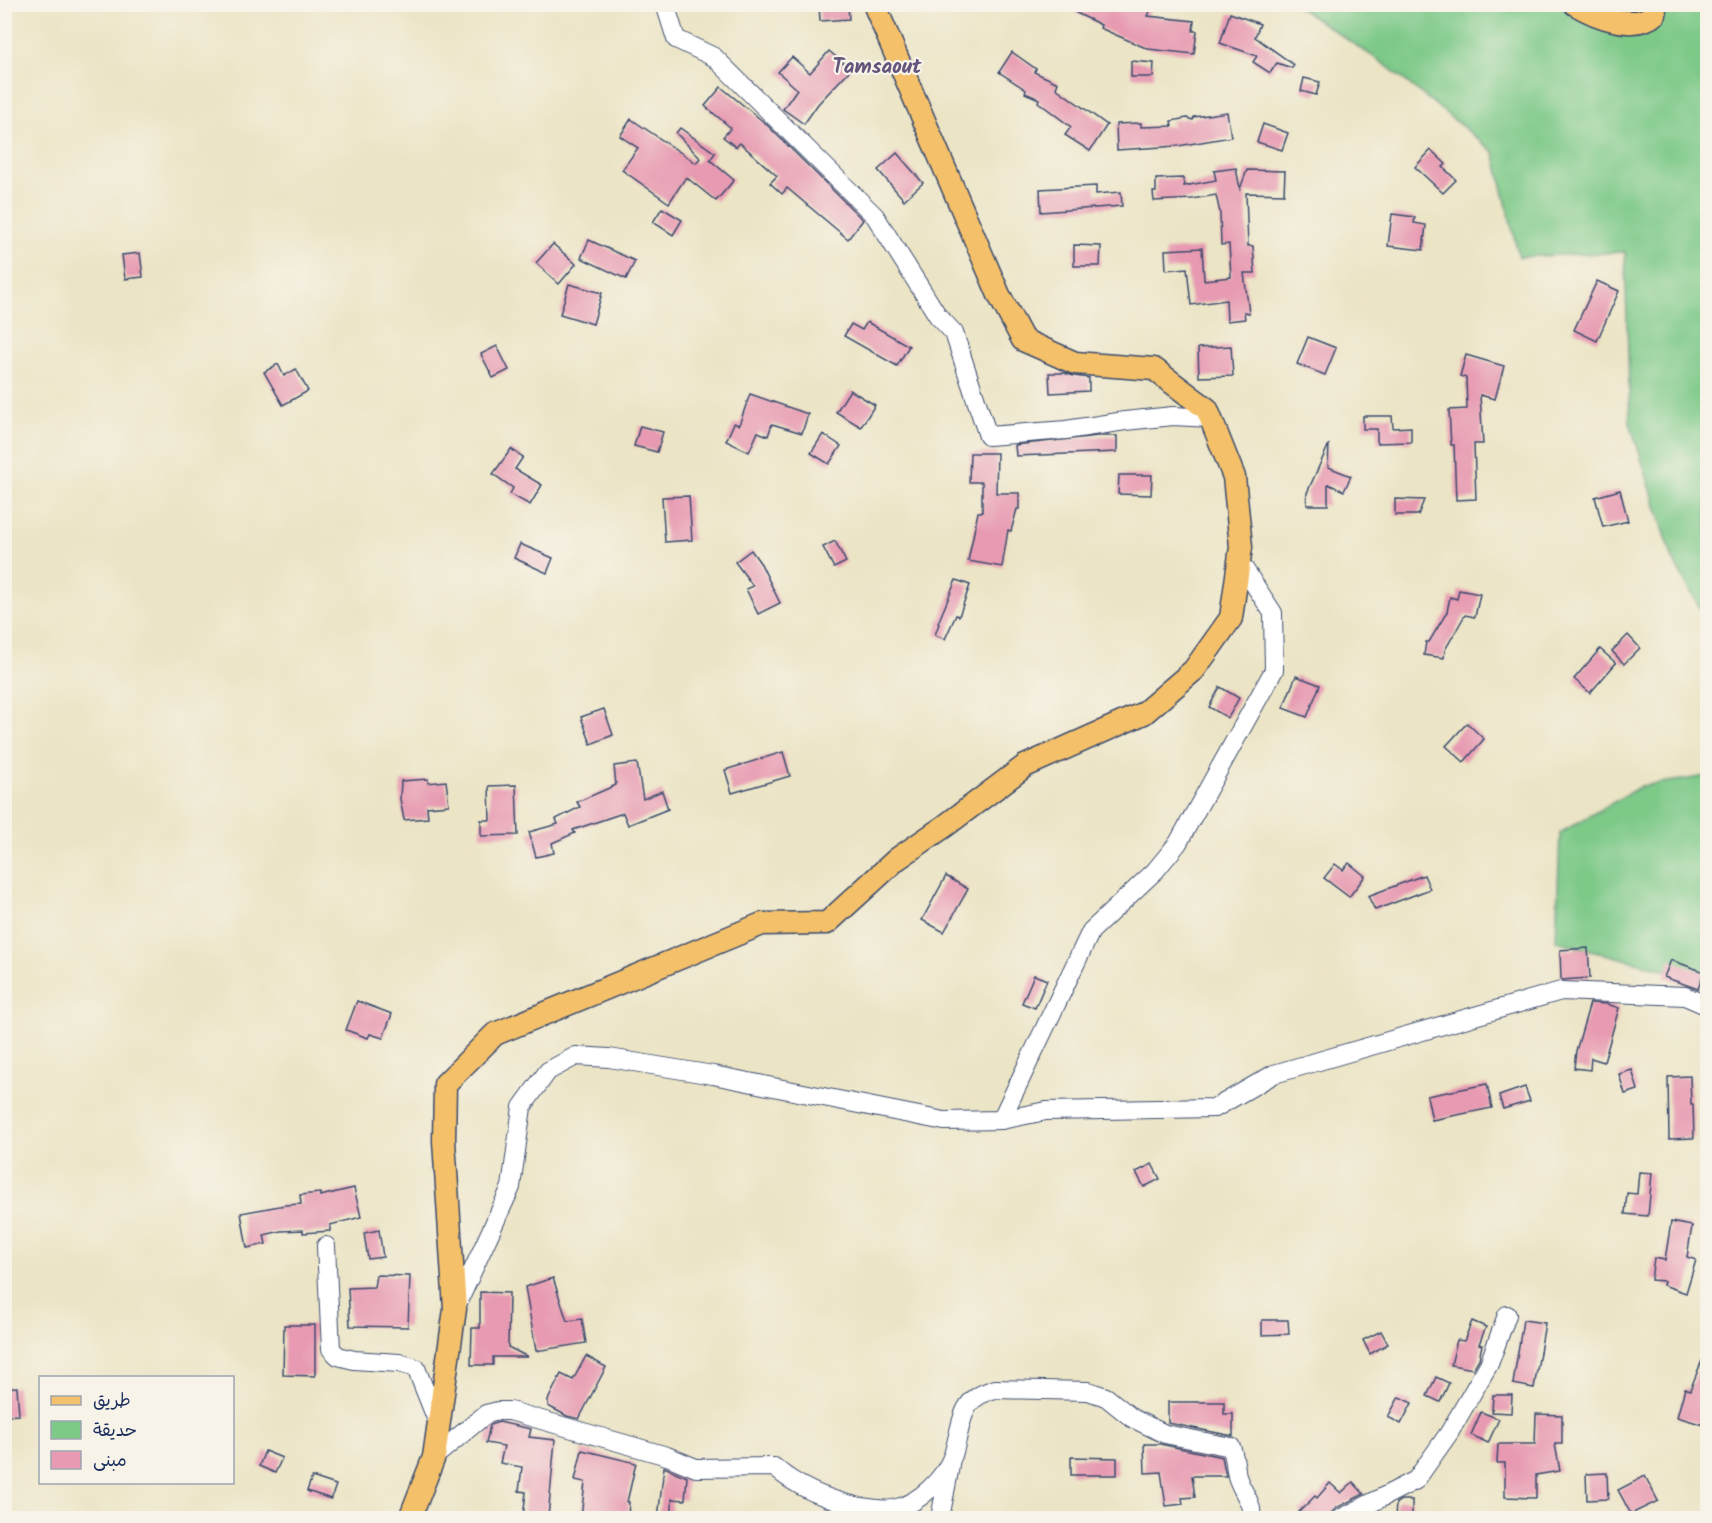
<svg xmlns="http://www.w3.org/2000/svg" width="1712" height="1523" viewBox="0 0 1712 1523" font-family="Kalam,'Playpen Sans Arabic',sans-serif">
<style>
.green{fill:#7dc988;stroke:#4c7c73;stroke-width:1.5}
.building{fill:#e79ab1}
.lines{fill:none;stroke-linecap:round;stroke-linejoin:round}
.minor-casing{stroke:#3a4a6d;stroke-width:20}
.major-casing{stroke:#3a4a6d;stroke-width:25}
.minor{stroke:#fff;stroke-width:18}
.major{stroke:#f4c16b;stroke-width:22}
.labels{text-anchor:middle;dominant-baseline:central;stroke-width:4.5;stroke-linejoin:round;paint-order:stroke}
.quarter-label{font-size:21px;font-weight:bold;fill:#62547b;stroke:#f7f3e8}
</style>
<rect width="100%" height="100%" fill="#f7f3e8"/>
<filter id="ink" filterUnits="userSpaceOnUse"><feTurbulence type="fractalNoise" baseFrequency=".0167" numOctaves="2"/><feDisplacementMap in="SourceGraphic" scale="12" xChannelSelector="R" yChannelSelector="G"/><feConvolveMatrix kernelMatrix="1 2 1 2 8 2 1 2 1" color-interpolation-filters="sRGB"/></filter>
<filter id="wash" filterUnits="userSpaceOnUse"><feTurbulence type="fractalNoise" baseFrequency=".008" numOctaves="4" result="noise"/><feDisplacementMap in="SourceGraphic" scale="24" xChannelSelector="R" yChannelSelector="G"/><feGaussianBlur stdDeviation="1.35" result="paint"/><feColorMatrix in="noise" values="0 0 0 0 0 0 0 0 0 0 0 0 0 0 0 0 0 1.4 0 .05"/><feComposite in="paint" operator="in"/></filter>
<g filter="url(#wash)">
<rect width="100%" height="100%" fill="#ebe4c5"/>
<g class="green">
<path d="M1295,5h412v616l-34,-61 -43,-137 -5,-171 -106,5 -25,-105 -111,-89z"/>
<path d="M1707,776v211l-7,-8 -144,-38 4,-108 81,-47z"/>
</g>
<g id="blocks">
<g class="building">
<path d="M819,4h29l1,15 -29,2z"/>
<path d="M1058,4h95l-5,12 46,5 -1,10h4l-3,23 -46,-5 -48,-21 1,-3z"/>
<path d="M1230,13l30,11 -5,13 39,28 -2,3 -15,-5 -7,10 -17,-11 4,-6 -37,-13z"/>
<path d="M829,51l22,18 -33,35 -14,20 -21,-15 14,-20 -19,-17 14,-15 18,16z"/>
<path d="M1012,52l24,17 -2,3 24,11 -2,5 51,37 -17,26 -25,-16 6,-8 -33,-25 1,-3 -14,-6 1,-3 -27,-18z"/>
<path d="M1131,61l23,2 -1,14h-22z"/>
<path d="M1304,78l16,4 -4,13 -15,-4z"/>
<path d="M721,87l44,36 98,97 -15,19 -61,-51 -5,6 -12,-11 7,-7 -37,-33 -4,4 -13,-10 8,-9 -26,-22z"/>
<path d="M1227,112l4,25 -53,9 -61,4 -1,-26 25,-1v4l31,-1 -1,-5 16,-3 6,2 1,-3z"/>
<path d="M631,119l65,44 4,-5 -24,-25 4,-5 35,25 -5,7 24,20 -18,21 -30,-24 -17,26 -47,-33 16,-22 -18,-12z"/>
<path d="M1263,124l25,9 -6,17 -25,-8z"/>
<path d="M1431,150l15,14 -3,3 13,13 -13,13 -28,-26z"/>
<path d="M897,153l26,30 -19,17 -26,-30z"/>
<path d="M1236,168l4,21 7,-19 38,1 -1,23 -38,-1 2,53h5l2,27h-11l5,40 -5,-1 1,7 -18,2 -1,-21 -35,5 -4,-37 -21,2 -1,-20 37,-2 2,32 27,-3 -2,-33 -8,1 -1,-32 -4,-18 -24,4 -38,2 -1,-9h3v-13l27,-1 1,8 32,-6 -2,-9z"/>
<path d="M1096,186v8l25,-2 1,14 -81,6 -1,-23z"/>
<path d="M662,208l20,12 -9,15 -20,-13z"/>
<path d="M1392,214l23,3 -1,6 12,2 -3,25 -35,-4z"/>
<path d="M589,240l46,21 -9,18 -45,-21z"/>
<path d="M553,244l23,20 -17,20 -23,-21z"/>
<path d="M1074,245l27,1 -1,20h-26z"/>
<path d="M140,253l3,24 -18,2 -3,-24z"/>
<path d="M1597,281l22,10 -22,50 -23,-11z"/>
<path d="M569,284l33,9 -9,31 -33,-10z"/>
<path d="M867,322l42,24 -12,20 -53,-30 7,-12 11,6z"/>
<path d="M1308,337l28,11 -11,27 -28,-11z"/>
<path d="M497,346l12,24 -16,8 -12,-24z"/>
<path d="M1231,346l2,30 -34,1 -1,-29z"/>
<path d="M1466,355l38,11 -9,33 -15,-4 3,49h-9l2,55 -20,1 -2,-55h-3l-2,-35 18,-1 -1,-31 -6,-2z"/>
<path d="M278,364l6,12 12,-7 12,22 -25,14 -19,-33z"/>
<path d="M1049,373h15l10,3 15,2v13l-39,2z"/>
<path d="M850,390l25,15 -14,22 -25,-15z"/>
<path d="M750,394l58,20 -6,19 -30,-9 -4,12 -10,-4 -9,20 -23,-11 8,-18 5,2z"/>
<path d="M1363,416h29l1,12 18,-1v15l-34,1v-14h-14z"/>
<path d="M640,426l23,6 -6,20 -23,-6z"/>
<path d="M823,434l18,12 -12,18 -18,-11z"/>
<path d="M1098,436h19v16l-101,4 -1,-11z"/>
<path d="M1329,444l-1,23 23,9 -7,15 -16,-7v21h-21v-12z"/>
<path d="M511,449l12,8 -8,12 27,16 -12,20 -20,-11 3,-6 -20,-14z"/>
<path d="M970,453h27l-1,40h23v16h-2l-6,22 -3,-1 -6,37 -34,-6 10,-49h4v-30h-13z"/>
<path d="M1119,475h33l-1,20 -33,-1z"/>
<path d="M1620,490l8,31 -25,6 -8,-30z"/>
<path d="M689,496l3,44 -27,2 -3,-45z"/>
<path d="M1395,499l29,1 -6,15h-23z"/>
<path d="M835,541l11,21 -12,6 -11,-21z"/>
<path d="M520,544l33,14 -6,15 -33,-15z"/>
<path d="M751,550l10,14 19,39 -22,11 -12,-25 7,-3 -18,-24z"/>
<path d="M956,580l14,5 -11,31 -3,-1 -11,24 -10,-4 4,-11 -1,-1z"/>
<path d="M1459,590l21,4 -5,23 -10,-2 -20,35 -1,8 -20,-3 2,-13h3l18,-30 3,-15 7,2z"/>
<path d="M1628,635l12,13 -16,16 -12,-13z"/>
<path d="M1600,649l16,14 -26,30 -16,-14z"/>
<path d="M1296,676l24,9 -13,32 -24,-9z"/>
<path d="M1220,687l19,11 -11,20 -19,-11z"/>
<path d="M604,709l9,26 -22,9 -10,-27z"/>
<path d="M1467,723l17,16 -20,23 -18,-16z"/>
<path d="M783,752l7,24 -58,17 -7,-23z"/>
<path d="M637,763l6,36 19,-8 6,18 -40,16 -5,-12 -50,17 2,3 -23,10 2,10 -18,4 -7,-25 29,-8 -2,-5 24,-12 -3,-5 39,-17 -2,-19z"/>
<path d="M428,779v4l18,-2 3,24 -22,2 1,11 -24,2 -4,-21 1,-18z"/>
<path d="M516,785l2,50 -37,1v-16h9l-1,-34z"/>
<path d="M1349,863l16,13 -16,21 -25,-19 11,-14 8,6z"/>
<path d="M1424,875l6,14 -55,21 -7,-14z"/>
<path d="M946,876l22,13 -24,43 -22,-12z"/>
<path d="M1588,948l2,30 -29,2 -1,-30z"/>
<path d="M1671,960l33,12 -6,17 -34,-12z"/>
<path d="M1034,975l13,5 -12,28 -13,-5z"/>
<path d="M357,1001l35,13 -9,24 -13,-4 -2,4 -22,-8z"/>
<path d="M1590,1003l17,1 12,4 -15,54 -13,-4 -1,12 -16,-2 2,-17z"/>
<path d="M1632,1070l6,20 -13,4 -6,-20z"/>
<path d="M1690,1076l1,28h2l1,34 -25,1 -1,-62z"/>
<path d="M1487,1084l5,24 -60,12 -5,-24z"/>
<path d="M1525,1087l5,14 -27,8 -4,-13z"/>
<path d="M1152,1164l8,15 -16,8 -8,-15z"/>
<path d="M1639,1172l13,1 -4,43 -23,-2 2,-21 10,1z"/>
<path d="M354,1188l7,29 -31,8v6l-27,2v-3l-22,1 -17,4 2,9 -19,4 -6,-35 44,-8 16,-1 -1,-9 20,-2v3z"/>
<path d="M1671,1222l21,4 -5,31 9,3 -10,33 -23,-8 1,-4 -13,-1 3,-22 11,2z"/>
<path d="M379,1230l4,27 -15,2 -4,-26z"/>
<path d="M376,1275l34,1 -2,51 -58,-1 -2,-38 26,-1z"/>
<path d="M553,1278l14,43 15,-2 4,24 -50,8 -11,-64z"/>
<path d="M480,1292l29,1 -1,54 20,10h-35v8h-22l1,-37h8z"/>
<path d="M1262,1320h26l1,14 -27,1z"/>
<path d="M1523,1320l22,3 -11,65 -21,-4z"/>
<path d="M1472,1321l14,6 -7,17 3,1 -3,14 -6,10 -22,-4 6,-25 7,1z"/>
<path d="M284,1325h31v51l-32,-1z"/>
<path d="M1381,1331l7,13 -18,10 -7,-14z"/>
<path d="M1707,1348v78l-30,-9 8,-29 5,2z"/>
<path d="M586,1356l20,11 -27,52 -12,-3 -19,-10v-6l13,-26 12,6z"/>
<path d="M1436,1377l13,6 -9,19 -13,-6z"/>
<path d="M17,1387l2,28 -15,1v-28z"/>
<path d="M1493,1395h19l-1,18 -19,-1z"/>
<path d="M1399,1397l13,6 -11,21 -13,-7z"/>
<path d="M1168,1402h56v12h9v22l-65,-13z"/>
<path d="M1481,1412l18,7 -11,24 -17,-8z"/>
<path d="M1536,1414l26,1v29h-7l5,27 -24,4v23l-31,-1v-34h-8l1,-19h37z"/>
<path d="M499,1422l32,7 -2,8 26,3 -7,78h-25l3,-26 -7,-1 3,-24 -22,-4 4,-17 -18,-3 4,-18z"/>
<path d="M1144,1444h16l62,13 4,19h-34l3,21 -13,1 1,6 -17,2 -5,-34 -16,1z"/>
<path d="M582,1450l54,13 -9,39h2l-1,16h-47l4,-36 -10,-2z"/>
<path d="M265,1451l17,7 -7,15 -16,-7z"/>
<path d="M1071,1457l46,1v17h-46z"/>
<path d="M664,1467l23,10 -2,23 -13,-1v19h-14z"/>
<path d="M1607,1473l1,26 -21,1 -1,-26z"/>
<path d="M1645,1476l13,25 -27,13 -13,-24z"/>
<path d="M312,1477l24,8 -5,14 -24,-8z"/>
<path d="M1353,1482l11,12 -28,14 -4,4 -1,6h-25l-7,-6 16,-16 2,2 13,-15 11,10z"/>
<path d="M1401,1500h11v18h-17l1,-15z"/>
</g>
</g>
</g>
<g filter="url(#ink)">
<use href="#blocks" fill-opacity="0" stroke="#3a4a6d" stroke-width="1.5"/>
<g class="lines">
<defs>
<g id="minor">
<path d="M665,4l11,35 38,18 161,159 63,100 16,17 34,103 78,-6 59,-9 48,-5 38,2"/>
<path d="M1001,1120l90,-189 64,-60 23,-28 96,-173 -1,-57 -34,-52"/>
<path d="M326,1246l5,103 7,7 16,4 45,3 17,5 22,55"/>
<path d="M455,1309l56,-122 11,-80 26,-36 28,-15 33,2 104,17 231,46 57,-1 45,-9 169,-3 59,-34 287,-83 124,5 23,10"/>
<path d="M434,1457l52,-43 12,-3h12l157,45 29,12 78,-1c24,21 51,32 82,39 12,2 25,5 37,3 25,-4 52,-31 60,-54 4,-12 8,-40 15,-49 5,-9 17,-14 27,-17l93,2 18,6 26,21 33,16 66,13c4,10 4,19 6,29 4,15 17,27 14,42"/>
<path d="M940,1518l10,-52"/>
<path d="M1342,1518l74,-38 33,-47 40,-69 18,-49"/>
</g>
<g id="major">
<path d="M1575,4c20,12 59,28 80,10l-1,-10"/>
<path d="M410,1518l24,-61 21,-148 -11,-168 1,-57 50,-50 267,-110 65,-1 70,-64 48,-33 80,-60 119,-53 50,-43 37,-52 10,-71 -7,-70 -27,-68 -53,-40 -79,-6 -52,-23 -24,-45 -125,-291"/>
</g>
</defs>
<use href="#minor" class="minor-casing"/>
<use href="#major" class="major-casing"/>
<use href="#minor" class="minor"/>
<use href="#major" class="major"/>
</g>
</g>
<g class="labels">
<g class="quarter-label">
<text x="877" y="67">Tamsaout</text>
</g>
</g>
<rect width="1712" height="1523" fill="none" stroke="#f7f3e8" stroke-width="24"/>
<rect x="39" y="1376" width="195" height="108" fill="#f7f3e8" stroke="#9fa5b1" stroke-width="1.5"/>
<rect x="51" y="1396" width="30" height="9" fill="#f4c16b" stroke="#9fa5b1" stroke-width="1.5"/>
<text x="93" y="1406" font-size="18" fill="#1b2f5e">طريق</text>
<rect x="51" y="1421" width="30" height="18" fill="#7dc988" stroke="#9fa5b1" stroke-width="1.5"/>
<text x="93" y="1436" font-size="18" fill="#1b2f5e">حديقة</text>
<rect x="51" y="1451" width="30" height="18" fill="#e79ab1" stroke="#9fa5b1" stroke-width="1.5"/>
<text x="93" y="1466" font-size="18" fill="#1b2f5e">مبنى</text>
</svg>
